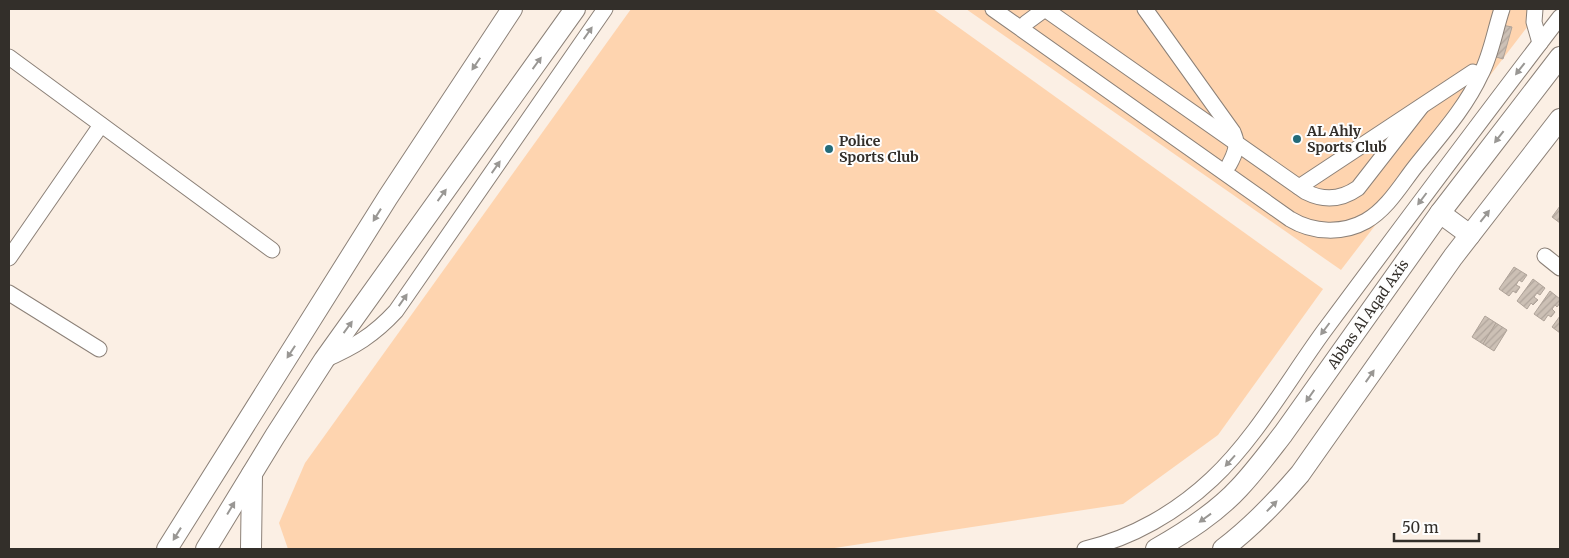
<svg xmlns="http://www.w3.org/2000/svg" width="1569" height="558" viewBox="0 0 1569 558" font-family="Merriweather,serif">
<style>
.garden{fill:#fed4af}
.building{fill:url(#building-hatch);stroke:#afa399}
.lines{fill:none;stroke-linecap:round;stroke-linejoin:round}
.minor-casing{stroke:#8c8178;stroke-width:17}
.major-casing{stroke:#8c8178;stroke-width:22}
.minor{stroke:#fff;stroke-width:15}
.major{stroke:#fff;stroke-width:20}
.oneway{fill:#999794}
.poi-dot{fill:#246b79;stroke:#fefefe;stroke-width:2}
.labels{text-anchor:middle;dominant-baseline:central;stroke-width:4;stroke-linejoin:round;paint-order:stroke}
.poi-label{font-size:14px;font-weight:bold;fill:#332f2a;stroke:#fefefe;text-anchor:start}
.street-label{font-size:14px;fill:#332f2a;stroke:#fefefe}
</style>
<defs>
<pattern id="building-hatch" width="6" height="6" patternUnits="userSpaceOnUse" patternTransform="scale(1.25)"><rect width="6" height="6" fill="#ccc0b5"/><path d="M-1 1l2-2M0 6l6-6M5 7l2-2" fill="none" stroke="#b0a59c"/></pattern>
</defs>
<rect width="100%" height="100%" fill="#fbefe4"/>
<g class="garden">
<path d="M631,9h302l390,280 -105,146 -95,69 -295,45h-540l-9,-26 26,-60z"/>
<path d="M966,9h575l-200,261z"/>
</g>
<g class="building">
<path d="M1502,25l10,2 -9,32 -10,-3z"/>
<path d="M1560,206v17l-8,-6z"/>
<path d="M1514,267l13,8 -5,7 -3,-2 -3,5 4,2 -4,6 -3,-2 -4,5 -10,-7z"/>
<path d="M1533,279l12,9 -5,7 -3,-2 -3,4 4,3 -5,5 -2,-2 -4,6 -10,-8z"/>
<path d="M1550,291l10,8v4l-3,4 -2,-2 -3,4 3,3 -4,5 -3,-2 -4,6 -10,-7z"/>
<path d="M1485,316l11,7 -13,21 -11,-7z"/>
<path d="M1560,316v17l-8,-6z"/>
<path d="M1496,323l11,7 -13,21 -11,-7z"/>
</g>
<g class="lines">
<defs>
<g id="minor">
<path d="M993,9l297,210c23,14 53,15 76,2 21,-12 35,-36 49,-54 23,-29 50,-58 66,-93 10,-19 14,-44 21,-65"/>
<path d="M1045,9l261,183c18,9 35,8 52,-4l63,-81"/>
<path d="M1145,9l88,123c6,13 2,22 -4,33"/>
<path d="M1535,9l-1,13 6,21"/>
<path d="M1026,23l19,-14"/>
<path d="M9,57l263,193"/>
<path d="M1299,187l174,-115"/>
<path d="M1545,256l15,12"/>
<path d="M9,258l92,-133"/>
<path d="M9,293l90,56"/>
<path d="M324,360c30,-13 50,-25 72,-49l209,-302"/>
<path d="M1085,549c47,-11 92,-37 127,-70 43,-40 77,-100 112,-148 78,-105 156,-210 236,-314"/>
</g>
<g id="major">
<path d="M1440,213l30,22"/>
<path d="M167,549l221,-352 124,-188"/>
<path d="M206,549l69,-113 49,-76 251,-351"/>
<path d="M251,549l1,-75"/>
<path d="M1156,549c30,-17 60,-36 83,-61 16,-17 30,-36 44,-54l157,-221 120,-156"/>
<path d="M1223,549c29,-22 53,-47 77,-75l153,-217 107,-138"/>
</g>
</defs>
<use href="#minor" class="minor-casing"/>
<use href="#major" class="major-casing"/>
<use href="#minor" class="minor"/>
<use href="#major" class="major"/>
</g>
<defs><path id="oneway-solid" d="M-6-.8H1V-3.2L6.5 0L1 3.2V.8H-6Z" transform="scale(1.25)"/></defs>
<g class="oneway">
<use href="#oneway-solid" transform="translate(588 33) rotate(-55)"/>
<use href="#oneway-solid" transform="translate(537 63) rotate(-54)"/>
<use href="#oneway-solid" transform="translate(476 64) rotate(124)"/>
<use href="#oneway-solid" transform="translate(1520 69) rotate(128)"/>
<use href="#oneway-solid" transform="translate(1499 137) rotate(128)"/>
<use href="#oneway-solid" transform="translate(496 167) rotate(-55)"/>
<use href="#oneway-solid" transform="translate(442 195) rotate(-54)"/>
<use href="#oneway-solid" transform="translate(1422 199) rotate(127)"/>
<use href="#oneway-solid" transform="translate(377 215) rotate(122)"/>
<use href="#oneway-solid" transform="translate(1485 216) rotate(-52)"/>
<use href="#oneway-solid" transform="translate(403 300) rotate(-55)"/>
<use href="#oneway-solid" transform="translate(348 327) rotate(-54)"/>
<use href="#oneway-solid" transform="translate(1325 329) rotate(127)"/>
<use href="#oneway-solid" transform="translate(291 352) rotate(123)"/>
<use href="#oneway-solid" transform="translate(1370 376) rotate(-55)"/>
<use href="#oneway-solid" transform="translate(1310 396) rotate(125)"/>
<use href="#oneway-solid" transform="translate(1230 461) rotate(132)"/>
<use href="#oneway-solid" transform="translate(1272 506) rotate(-46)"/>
<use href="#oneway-solid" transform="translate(231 508) rotate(-59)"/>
<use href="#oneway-solid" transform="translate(1205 518) rotate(144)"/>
<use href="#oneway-solid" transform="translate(177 534) rotate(122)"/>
</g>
<g class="poi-dot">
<circle cx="1297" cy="139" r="5"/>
<circle cx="829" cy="149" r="5"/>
</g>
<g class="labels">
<g class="poi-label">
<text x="1307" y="131">AL Ahly<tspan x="1307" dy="16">Sports Club</tspan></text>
<text x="839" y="141">Police<tspan x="839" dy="16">Sports Club</tspan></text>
</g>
<g class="street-label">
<text transform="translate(1368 314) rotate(-55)">Abbas Al Aqad Axis</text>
</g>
</g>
<rect width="1569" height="558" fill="none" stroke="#332f2a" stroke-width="20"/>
<path d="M1394 533v8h85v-8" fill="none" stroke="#332f2a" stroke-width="2.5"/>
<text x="1402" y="533" font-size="15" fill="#332f2a" stroke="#fefefe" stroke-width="4" paint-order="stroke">50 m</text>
</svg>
